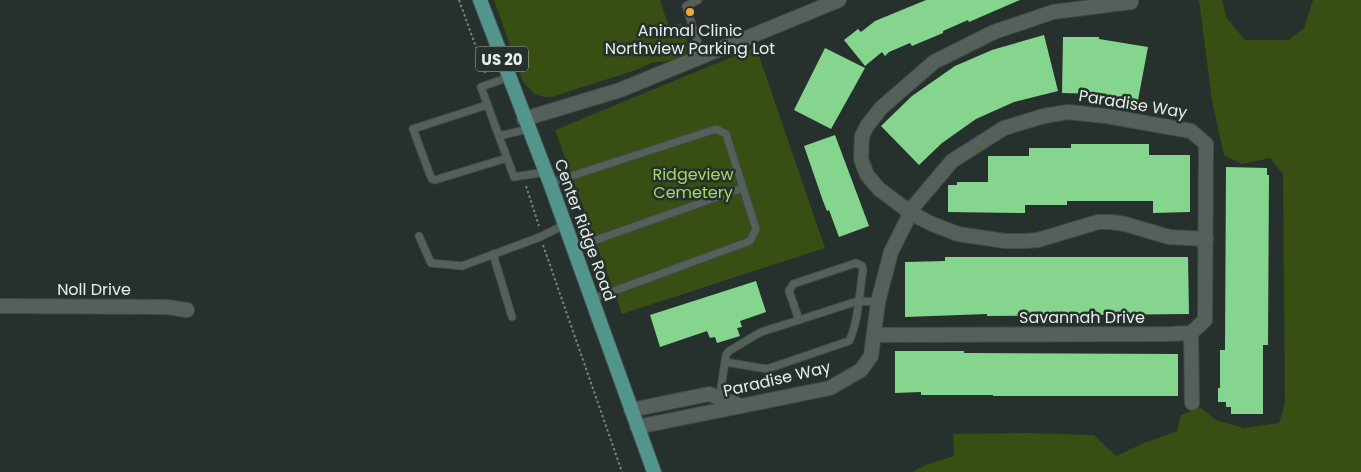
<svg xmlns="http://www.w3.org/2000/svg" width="1361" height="472" viewBox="0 0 1361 472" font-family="Poppins,sans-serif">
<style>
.green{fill:#384e12}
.building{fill:#85d58e}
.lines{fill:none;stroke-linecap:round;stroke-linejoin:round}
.service-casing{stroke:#434b48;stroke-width:9}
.minor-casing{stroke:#434b48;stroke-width:16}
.tertiary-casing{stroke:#434b48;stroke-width:16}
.primary-casing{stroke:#434b48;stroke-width:16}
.path{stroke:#7a827f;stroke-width:2;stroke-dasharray:2.5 2.5;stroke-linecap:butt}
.service{stroke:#55605b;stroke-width:7}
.minor{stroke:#55605b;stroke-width:14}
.tertiary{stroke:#55605b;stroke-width:14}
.primary{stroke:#52958c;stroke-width:14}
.poi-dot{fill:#f1a640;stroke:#26302c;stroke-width:2}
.labels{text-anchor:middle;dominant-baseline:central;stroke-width:5;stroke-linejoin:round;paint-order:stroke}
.shield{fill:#26302c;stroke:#aeb5b2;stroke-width:1}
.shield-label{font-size:15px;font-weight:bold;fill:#e8eeeb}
.poi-label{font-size:16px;fill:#e8eeeb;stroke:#26302c}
.street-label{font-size:16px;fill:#e8eeeb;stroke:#26302c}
.park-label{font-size:16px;fill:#a8d962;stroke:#26302c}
</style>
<rect width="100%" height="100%" fill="#26302c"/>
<g class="green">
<path d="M494,0h166l9,27 12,-4 7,21 -3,12 -7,4 -27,3 -15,7 -84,27h-8l-10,-3 -11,-12z"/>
<path d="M1199,0h23l4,17 19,23h44l15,-12 9,-28h48v472h-449l13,-7 29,-9 -1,-22 74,-1 67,2 22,21 28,-13 33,-12 4,-16 19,-8 16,13 28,8 35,-5 6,-20 -2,-229 -13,-16 -28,6 -18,-9 -12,-54z"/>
<path d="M756,47l69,201 -203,66 -67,-184z"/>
</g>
<g class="building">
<path d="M926,0h94l-51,22 -1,-2 -25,11v2l-31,13 -2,-3 -21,9 -4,4 -3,-4 -17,14 -21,-26 14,-11 3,3 14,-11z"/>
<path d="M1044,35l14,56 -44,11 -38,17 -34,24 -23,22 -38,-39 31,-30 43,-30 37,-16z"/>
<path d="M1063,37h36v2l49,8 -10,53 -39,-6 -37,-1z"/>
<path d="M825,48l40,20 -34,61 -37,-19z"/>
<path d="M835,135l34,91 -30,11 -10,-27 -2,1 -4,-10 -19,-55z"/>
<path d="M1071,144h78v11h41v57l-37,1v-12h-86v4h-42v8l-77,-1v-27h9v-3h31v-26h41v-8h42z"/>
<path d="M1226,167l41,1v7h2l-1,170h-5v69h-32v-7h-5v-5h-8v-14h2v-38h5z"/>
<path d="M945,257h243l1,57 -202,2v-2l-82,3v-55l40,-1z"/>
<path d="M756,281l10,31 -26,9 2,6 -5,1 3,8 -23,7 -2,-6 -5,1 -3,-7 -47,16 -10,-32z"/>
<path d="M895,351h69v2l214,1v42h-185v-1h-72v-3l-26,1z"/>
</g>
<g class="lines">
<defs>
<g id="service">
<path d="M698,0l-12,6 16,50"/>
<path d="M509,77l-28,10 33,90 32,-5"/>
<path d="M487,105l-74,24 17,46 2,4 3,1 72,-22"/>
<path d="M499,136l29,-7"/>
<path d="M550,183l166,-54 10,5 30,95 -6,12 -158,58"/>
<path d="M419,236l12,27 31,3 78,-29 24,-12"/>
<path d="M573,248l170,-60"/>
<path d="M493,254l19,63"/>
<path d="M725,362l42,7 82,-28c9,-16 11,-53 14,-71l-1,-4 -6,-3 -63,21 -4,7 10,29"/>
<path d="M722,399l-1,-11 5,-33 3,-4 32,-19 38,-12 59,-19 20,1"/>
</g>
<g id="minor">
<path d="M1131,2l-78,10 -59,20 -60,30 -53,46 -14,18 -5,10 -1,23 6,16 12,14 32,24 21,11 26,10 47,7h20l13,-1 60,-18h13l14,2 44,13 37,2"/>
<path d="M0,306l166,1 21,3"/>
<path d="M1191,333l1,70"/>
<path d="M631,410l78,-16 32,12"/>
<path d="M637,427l193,-39 31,-18 10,-14 7,-54 13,-50 23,-46 38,-45 52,-33 40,-12 24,-4 38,4 85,15 15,13 -1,176 -14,13 -22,1 -294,1"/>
</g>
<path id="tertiary" d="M524,119l96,-29 219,-90"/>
<path id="primary" d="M480,0l70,183 104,289"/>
</defs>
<use href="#service" class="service-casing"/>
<use href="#minor" class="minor-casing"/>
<use href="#tertiary" class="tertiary-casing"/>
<use href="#primary" class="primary-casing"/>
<g class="path">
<path d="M459,0l27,75"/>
<path d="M526,186l13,40"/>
<path d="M543,245l79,227"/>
</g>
<use href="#service" class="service"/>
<use href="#minor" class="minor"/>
<use href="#tertiary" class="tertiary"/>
<use href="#primary" class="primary"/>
</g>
<circle class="poi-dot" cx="690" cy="12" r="5"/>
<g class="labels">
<rect class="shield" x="476" y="46.5" width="52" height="25" rx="4"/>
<g class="shield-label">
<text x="502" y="59">US 20</text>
</g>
<g class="poi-label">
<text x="690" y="30">Animal Clinic<tspan x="690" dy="18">Northview Parking Lot</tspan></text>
</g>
<g class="street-label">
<text transform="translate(1133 104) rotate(9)">Paradise Way</text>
<text transform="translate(585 230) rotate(70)">Center Ridge Road</text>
<text x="94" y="289">Noll Drive</text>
<text x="1082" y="317">Savannah Drive</text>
<text transform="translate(777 379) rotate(-13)">Paradise Way</text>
</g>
<g class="park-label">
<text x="693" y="174">Ridgeview<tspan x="693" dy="18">Cemetery</tspan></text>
</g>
</g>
</svg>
